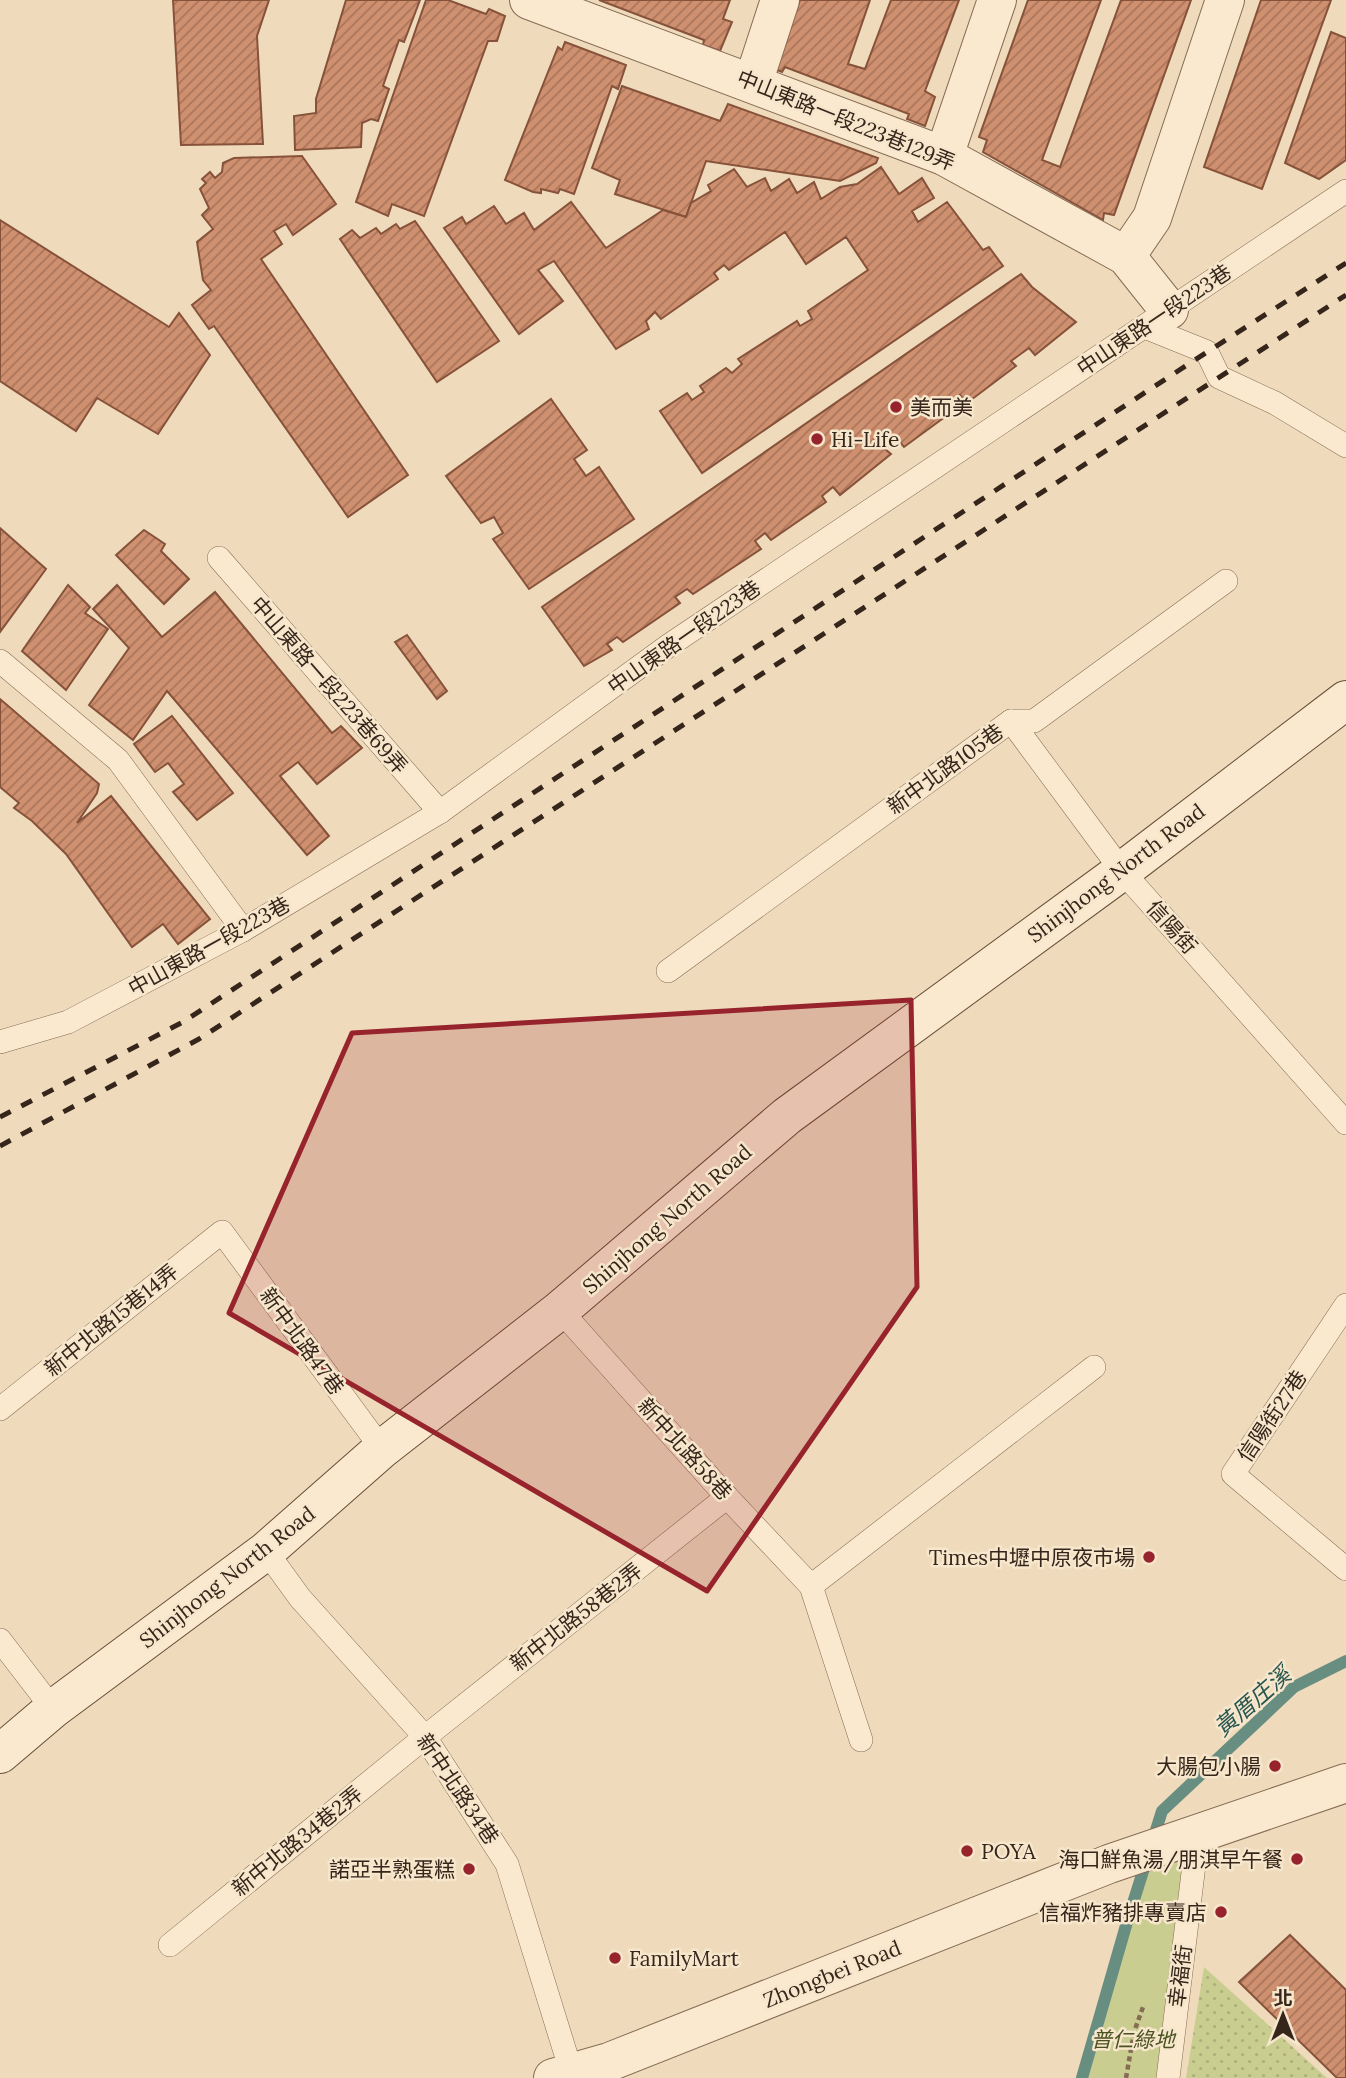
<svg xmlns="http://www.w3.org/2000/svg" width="1346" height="2078" viewBox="0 0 1346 2078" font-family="Lora,'Noto Sans TC',serif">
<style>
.green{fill:#cacd90}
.garden{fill:url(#garden-dots)}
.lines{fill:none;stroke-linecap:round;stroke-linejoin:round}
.stream{stroke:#688d81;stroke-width:12}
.building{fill:url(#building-hatch);stroke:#86523a;stroke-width:2}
.lane-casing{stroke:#866b55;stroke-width:24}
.street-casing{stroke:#866b55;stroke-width:40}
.secondary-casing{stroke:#684d38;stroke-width:40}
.path{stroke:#866b55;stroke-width:4.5;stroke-dasharray:5 3.5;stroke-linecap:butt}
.lane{stroke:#fae9cf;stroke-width:23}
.street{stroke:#fae9cf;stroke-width:38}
.secondary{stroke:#fae9cf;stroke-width:38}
.rail{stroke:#35251a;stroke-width:5;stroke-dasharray:12 12;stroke-linecap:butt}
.marked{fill:#97232d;fill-opacity:0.2;stroke:#97232d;stroke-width:5;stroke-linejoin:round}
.poi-dot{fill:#97232d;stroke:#f6e6cb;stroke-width:2.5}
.labels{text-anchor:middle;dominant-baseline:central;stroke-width:5;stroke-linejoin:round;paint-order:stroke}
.street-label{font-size:21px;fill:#35251a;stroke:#f6e6cb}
.poi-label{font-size:21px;fill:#35251a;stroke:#f6e6cb;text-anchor:end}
.park-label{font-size:21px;font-style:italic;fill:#4a5220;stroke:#f6e6cb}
.water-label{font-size:23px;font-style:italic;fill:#29554f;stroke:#f6e6cb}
</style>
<defs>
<pattern id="garden-dots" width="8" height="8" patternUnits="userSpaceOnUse" patternTransform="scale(1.75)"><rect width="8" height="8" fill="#cacd90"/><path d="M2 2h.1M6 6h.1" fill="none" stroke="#aeb07c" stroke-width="1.8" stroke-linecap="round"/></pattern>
<pattern id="building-hatch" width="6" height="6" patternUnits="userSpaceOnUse" patternTransform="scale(1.75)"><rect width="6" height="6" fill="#cf9070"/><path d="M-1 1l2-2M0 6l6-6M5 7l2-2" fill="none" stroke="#a9755b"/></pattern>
</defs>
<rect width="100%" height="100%" fill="#efdbbc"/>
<path class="green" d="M1198,1832l-30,246h-86l69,-233z"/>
<path class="garden" d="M1204,1967l123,111h-141z"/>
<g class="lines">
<path class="stream" d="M1082,2078l45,-156 35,-111 132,-124 52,-26"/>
</g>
<g class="building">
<path d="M173,0h96l-12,36 6,108 -82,1z"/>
<path d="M346,0h74l-16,42 -5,-2 -16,46 6,3 -11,32 -7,-2 -9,4 -1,24 -66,3 -1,-34 22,-3v-14z"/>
<path d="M426,0h22l38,14 3,-5 16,7 -8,25h-9l-64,175 -32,-12 -4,12 -32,-14z"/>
<path d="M599,0h131l-7,19 9,3 -12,29 -17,-6 1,-5z"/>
<path d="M800,0h70l-22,64 17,5 26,-69h68l-34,91 10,6 -10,29 -18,-7 2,-5 -124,-47 -3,5 -17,-7 20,-22z"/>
<path d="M1028,0h73l-59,160 18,7 61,-167h70l-77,215 -10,-2 -1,7 -120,-68 4,-12 -8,-3z"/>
<path d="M1261,0h70l-69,189 -58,-22z"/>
<path d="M1331,32l15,6v122l-27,19 -34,-16z"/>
<path d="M565,42l61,23 -8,24 -6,-3 -38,108 -14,-5 -2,4 -17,-4v4l-8,-1 -28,-12 53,-133 4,3z"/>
<path d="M622,86l98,35 8,-17 150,54 -2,5 -36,18 -134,-20 -20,56 -71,-23 5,-14 -28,-12z"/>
<path d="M302,156l34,48 -43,31 -7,-11 -12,7 8,13 -21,15 147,216 -60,42 -134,-191 -5,3 -17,-24 19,-15 -8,-10 -6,-38 16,-13 -11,-14 7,-7 -9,-19 6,-6 -4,-4 8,-7 5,6 7,-6 1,-9 11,-5z"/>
<path d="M881,167l18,27 23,-16 12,20 -22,13 6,11 29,-20 36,48 6,-3 14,19 -301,207 -42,-62 27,-18 5,7 12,-8 -4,-6 26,-18 6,5 10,-9 -4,-5 59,-38 3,5 12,-7 -4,-8 60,-41 -22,-33 -40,27 -21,-32 -56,38 -5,-5 -10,8 4,6 -57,40 -6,-7 -9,9 3,8 -33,20 -62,-88 -16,9 25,31 -44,33 -75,-106 18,-11 4,7 28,-18 12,18 18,-11 10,17 37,-28 35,46 57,-38 23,7 5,-14 20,-12 -3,-6 26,-16 13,18 18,-9 6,13 18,-12 8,14 17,-11 7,17 19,-12 17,-3z"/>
<path d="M0,220l166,105 3,2 10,-14 31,42 -52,79 -61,-36 -21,33 -76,-50z"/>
<path d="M415,221l84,120 -62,41 -97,-143 12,-9 8,8 16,-10 5,6 15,-10 4,5z"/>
<path d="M1021,274l11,13 44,35 -41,33 -6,-7 -18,13 5,5 -49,37 -7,-8 -11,10 4,6 -49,36 -6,-7 -13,9 6,5 -51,41 -7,-8 -11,9 4,6 -55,38 -6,-7 -10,8 6,8 -68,45 -6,-5 -12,8 5,6 -57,39 -6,-5 -10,7 5,6 -28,16 -42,-59z"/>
<path d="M551,399l36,51 -13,9 12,17 13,-9 35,52 -105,70 -36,-50 10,-6 -9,-16 -13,6 -35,-47z"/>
<path d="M0,528l46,41 -46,63z"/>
<path d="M144,530l21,14 -4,7 28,28 -25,25 -48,-49z"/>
<path d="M68,585l22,22 -5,6 23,16 -42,61 -44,-39z"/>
<path d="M117,585l45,52 53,-45 117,141 9,-7 21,22 -45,36 -19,-22 -18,14 49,60 -22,19 -140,-164 -34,49 -44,-35 40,-57 -36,-39z"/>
<path d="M407,635l40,56 -10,8 -42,-57z"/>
<path d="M0,699l99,85 -2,9 -20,30 34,-27 99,123 -32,25 -15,-20 -31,23 -66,-93 -34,-33 -18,-13 5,-5 -19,-16z"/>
<path d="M172,716l61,77 -36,27 -24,-28 11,-8 -16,-21 -13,9 -21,-28z"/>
<path d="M1290,1935l56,55v88h-9l-98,-96z"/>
</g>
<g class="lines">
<defs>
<g id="lane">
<path d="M1145,327l62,25 12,25 56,26 71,43"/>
<path d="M219,558l221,254"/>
<path d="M0,661l118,99 125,170"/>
<path d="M1011,721l111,150 224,252"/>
<path d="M668,971l343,-250h23l192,-140"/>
<path d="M0,1042l68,-20 175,-92 197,-118 228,-166 678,-455"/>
<path d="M1346,1305l-113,169 113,95"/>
<path d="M560,1310l167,187 84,89 50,154"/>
<path d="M0,1409l222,-177 160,217"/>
<path d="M266,1551l34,47 125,139 82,127 64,207"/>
<path d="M811,1586l283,-219"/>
<path d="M0,1640l53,69"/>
<path d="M170,1945l255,-208 302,-240"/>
<path d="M1168,2078l30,-246"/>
</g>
<g id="street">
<path d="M529,0l415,156 182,100 43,54"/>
<path d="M753,83l27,-83"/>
<path d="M944,156l53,-156"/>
<path d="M1126,256l26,-38 73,-218"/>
<path d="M553,2078l56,-16 500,-198 237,-81"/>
</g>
<path id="secondary" d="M0,1754l53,-45 213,-158 116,-102 178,-139 227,-194 335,-245 224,-171"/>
</defs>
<use href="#lane" class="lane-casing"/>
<use href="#street" class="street-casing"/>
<use href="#secondary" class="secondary-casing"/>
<path class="path" d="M1126,2078l8,-46 9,-25"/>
<use href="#lane" class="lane"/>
<use href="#street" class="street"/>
<use href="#secondary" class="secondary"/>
<g class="rail">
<path d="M0,1117l183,-95 1024,-670 139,-89"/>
<path d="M0,1146l199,-107 1147,-744"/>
</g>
</g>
<path class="marked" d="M911,1000l6,287 -210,304 -478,-278 123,-280z"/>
<g class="poi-dot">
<circle cx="896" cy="407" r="7"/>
<circle cx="817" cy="439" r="7"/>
<circle cx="1149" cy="1557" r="7"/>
<circle cx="1275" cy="1766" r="7"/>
<circle cx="967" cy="1851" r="7"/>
<circle cx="1297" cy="1859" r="7"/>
<circle cx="469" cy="1869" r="7"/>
<circle cx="1221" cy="1912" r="7"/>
<circle cx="615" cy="1958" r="7"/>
</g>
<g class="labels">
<g class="street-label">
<text transform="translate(846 120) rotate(22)">中山東路一段223巷129弄</text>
<text transform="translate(1154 320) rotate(-34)">中山東路一段223巷</text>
<text transform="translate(684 637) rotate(-35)">中山東路一段223巷</text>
<text transform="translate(329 685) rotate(49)">中山東路一段223巷69弄</text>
<text transform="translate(945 769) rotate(-36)">新中北路105巷</text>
<text transform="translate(1116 873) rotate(-37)">Shinjhong North Road</text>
<text transform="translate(1172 927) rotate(48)">信陽街</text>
<text transform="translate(209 946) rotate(-29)">中山東路一段223巷</text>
<text transform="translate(667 1219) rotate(-41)">Shinjhong North Road</text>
<text transform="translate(111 1320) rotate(-39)">新中北路15巷14弄</text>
<text transform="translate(302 1341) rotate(54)">新中北路47巷</text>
<text transform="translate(1272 1416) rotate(-56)">信陽街27巷</text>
<text transform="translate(685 1449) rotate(48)">新中北路58巷</text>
<text transform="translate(227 1577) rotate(-38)">Shinjhong North Road</text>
<text transform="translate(576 1617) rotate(-38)">新中北路58巷2弄</text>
<text transform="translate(458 1789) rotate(56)">新中北路34巷</text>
<text transform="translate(297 1841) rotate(-39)">新中北路34巷2弄</text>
<text transform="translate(832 1974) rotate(-22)">Zhongbei Road</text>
<text transform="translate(1180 1976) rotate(-83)">幸福街</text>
</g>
<g class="poi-label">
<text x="910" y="407" text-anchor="start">美而美</text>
<text x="831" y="439" text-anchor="start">Hi-Life</text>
<text x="1135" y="1557">Times中壢中原夜市場</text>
<text x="1261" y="1766">大腸包小腸</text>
<text x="981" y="1851" text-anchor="start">POYA</text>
<text x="1283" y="1859">海口鮮魚湯/朋淇早午餐</text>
<text x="455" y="1869">諾亞半熟蛋糕</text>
<text x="1207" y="1912">信福炸豬排專賣店</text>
<text x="629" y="1958" text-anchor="start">FamilyMart</text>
</g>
<g class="park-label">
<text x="1133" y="2039">普仁綠地</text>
</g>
<g class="water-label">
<text transform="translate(1252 1701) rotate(-41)">黃厝庄溪</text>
</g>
</g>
<g transform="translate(1283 2015)" stroke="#f6e6cb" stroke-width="5" paint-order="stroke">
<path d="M0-5L12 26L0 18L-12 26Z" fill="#35251a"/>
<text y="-10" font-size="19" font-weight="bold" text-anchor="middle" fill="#35251a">北</text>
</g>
</svg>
